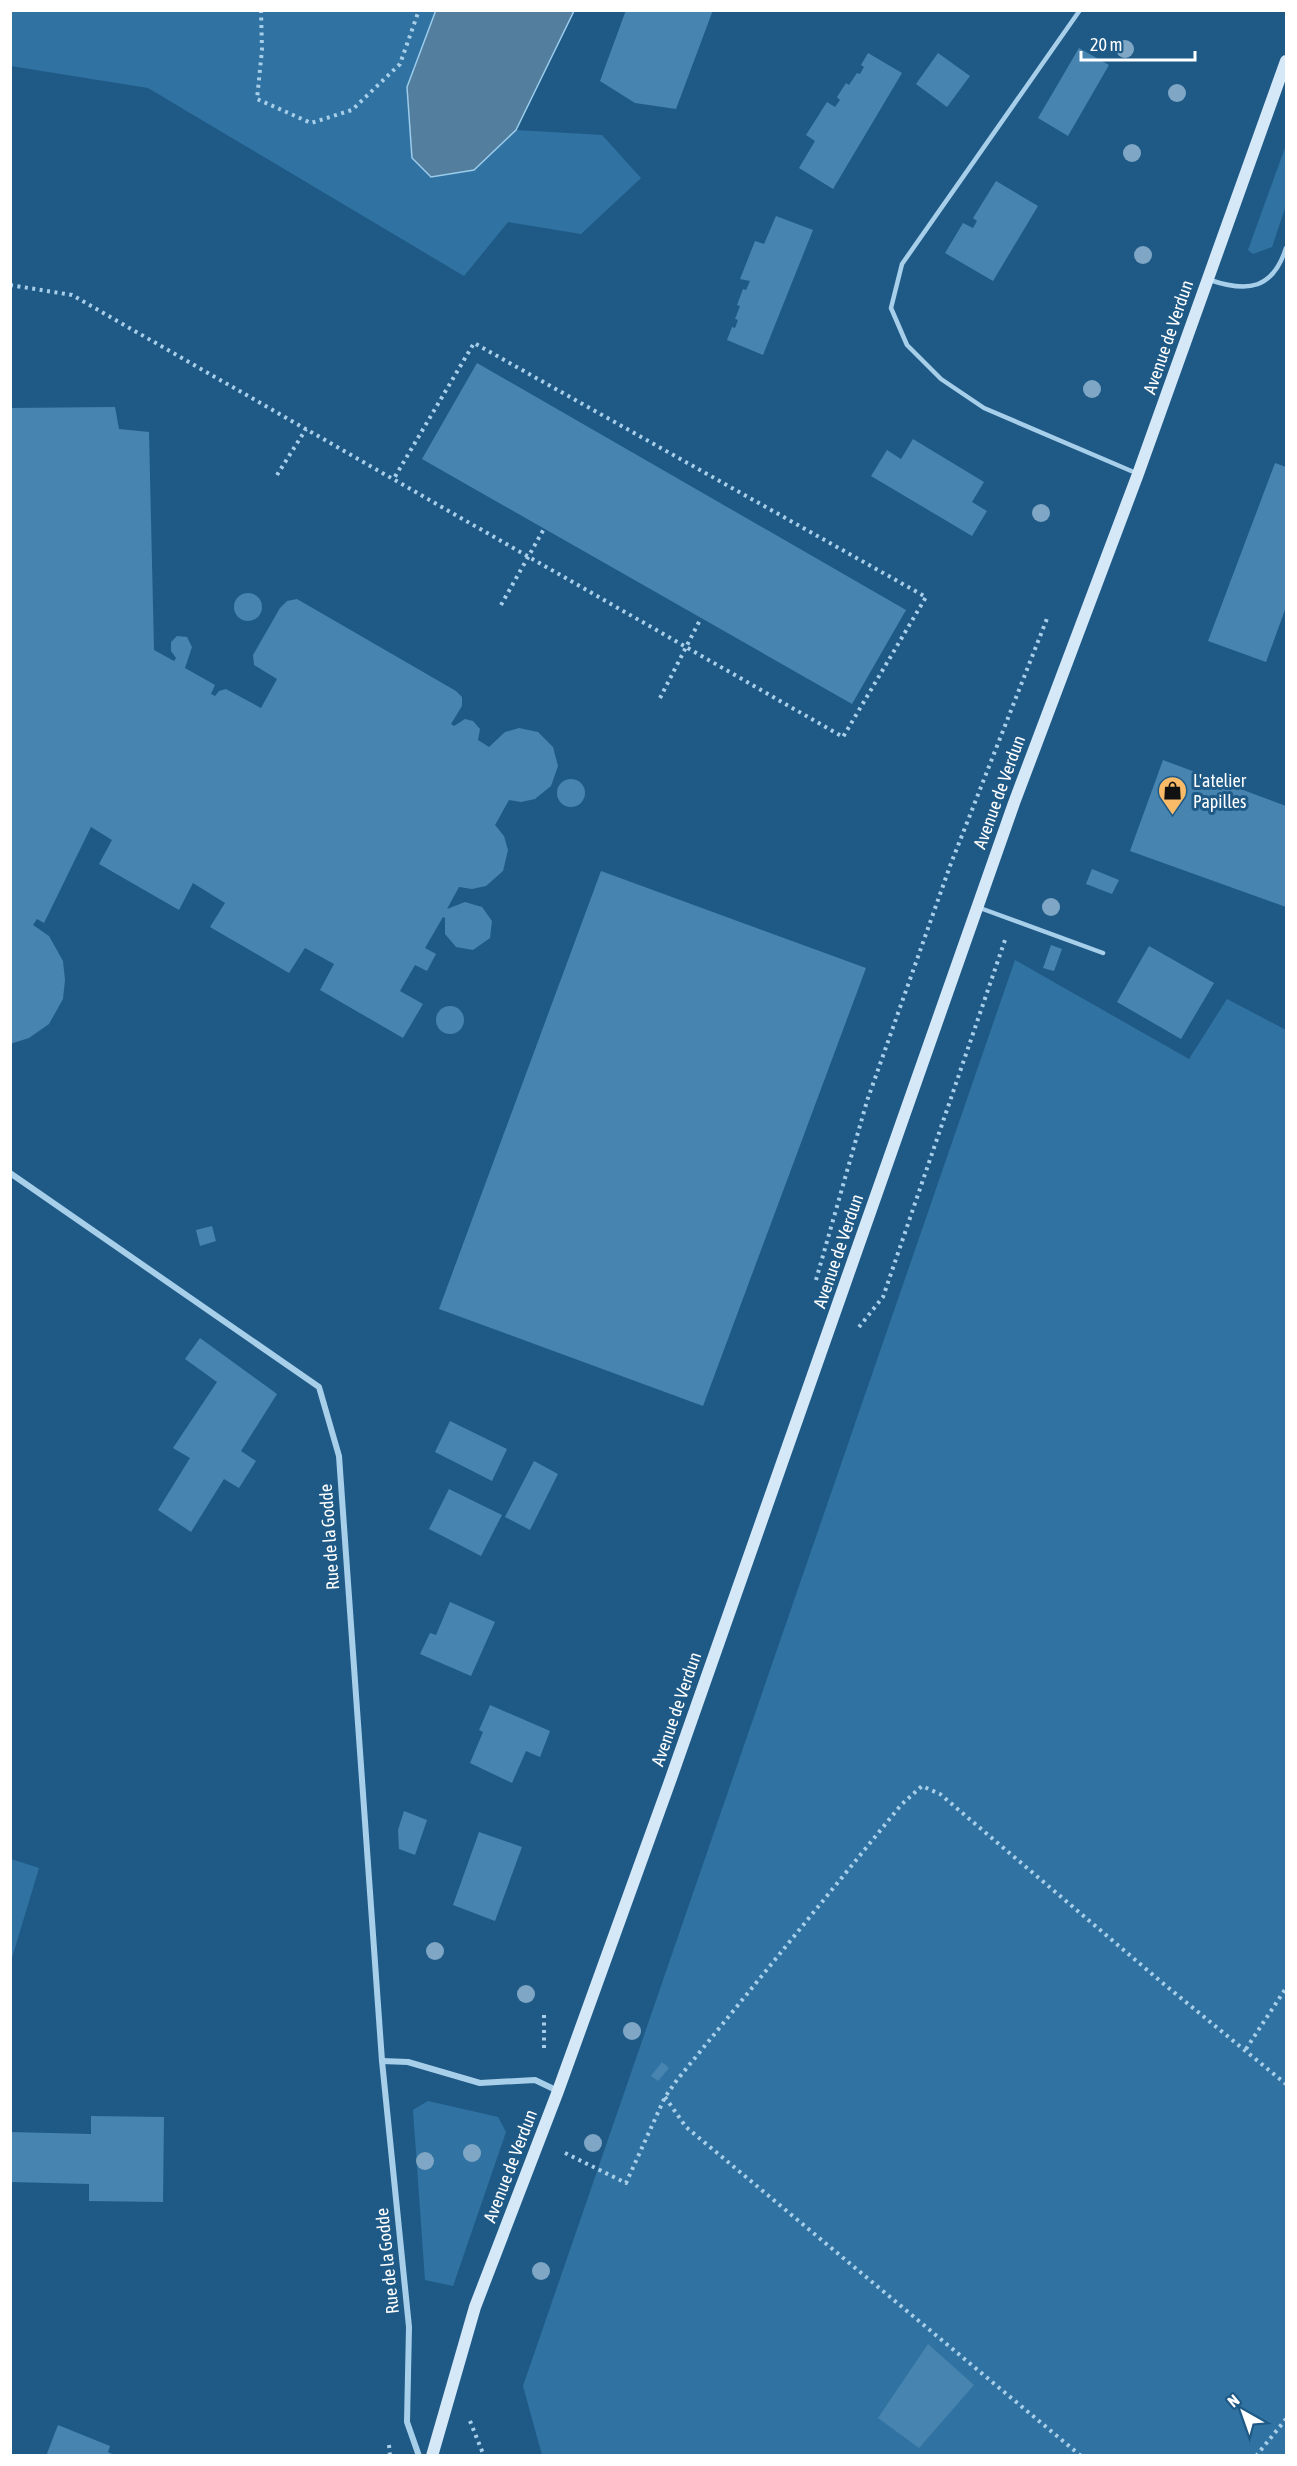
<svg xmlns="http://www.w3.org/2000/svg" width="1297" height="2466" viewBox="0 0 1297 2466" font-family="'Asap Condensed',sans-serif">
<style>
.green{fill:#3073a3}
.water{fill:#537e9d;stroke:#9cccec;stroke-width:1.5}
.building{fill:#4784af}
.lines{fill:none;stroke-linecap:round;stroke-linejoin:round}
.path{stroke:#a8cfea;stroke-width:4;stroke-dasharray:3 4.5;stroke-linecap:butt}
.service{stroke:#a8cfea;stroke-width:4.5}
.minor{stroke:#a8cfea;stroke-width:6}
.secondary{stroke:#d4e8f8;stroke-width:12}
.tree{fill:#7fa7c5}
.labels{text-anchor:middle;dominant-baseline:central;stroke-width:6;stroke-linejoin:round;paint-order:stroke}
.street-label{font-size:18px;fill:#fff;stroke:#1f5a87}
.poi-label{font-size:18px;fill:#fff;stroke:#1f5a87;text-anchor:start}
</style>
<rect width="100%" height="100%" fill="#1f5a87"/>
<g class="green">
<path d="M10,11h426l-29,76 67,83 42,-40 86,5 39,43 -60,56 -73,-12 -44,54 -316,-188 -137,-22z"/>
<path d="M1286,145v60l-14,42 -19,7 -5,-4z"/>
<path d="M1015,960l174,99 38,-60 59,31v1425h-744l-19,-69z"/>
<path d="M11,1859l28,9 -28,93 -1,-102z"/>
<path d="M428,2101l70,16 8,15 -53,154 -28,-6 -12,-170z"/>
</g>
<path class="water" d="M436,10l138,1 -58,119 -42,40 -43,7 -19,-19 -5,-71z"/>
<g class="building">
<path d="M626,10h87l-37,99 -41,-6 -35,-22z"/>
<path d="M1079,48l30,17 -41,71 -30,-18z"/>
<path d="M868,53l34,20 -69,116 -34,-21 16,-27 -9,-6 21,-33 8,5 5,-7 -3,-3 9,-14 3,2 8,-12 3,1 4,-7 -3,-2z"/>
<path d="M938,53l32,23 -23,31 -31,-23z"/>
<path d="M996,181l42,25 -45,75 -48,-28 18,-30 10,5 4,-7 -4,-3z"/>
<path d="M776,216l37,14 -50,125 -36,-15 5,-13 3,1 3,-8 -3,-1 5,-13 -3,-1 6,-16 3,1 4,-9 -10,-2 15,-38 9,3z"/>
<path d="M477,363l429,247 -54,94 -430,-245z"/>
<path d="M115,407l4,22 30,3 5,218 20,11 2,-3 -5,-7v-9l6,-6 10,1 5,10 -7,21 30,17 -4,9 4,2 4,-5 7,-2 35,19 16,-29 -23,-14 -1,-10 27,-47 7,-7 10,-2 159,92 6,6v9l-11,18 3,2 11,-7 8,2 7,8 -2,11 11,7 16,-15 14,-4 19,4 15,15 5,19 -7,20 -16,13 -14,3 -12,-2 -14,25 9,11 4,14 -5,21 -17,15 -14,3 -13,-2 -12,22 18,-7 17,5 10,14 -2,17 -17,12 -17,-3 -11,-13v-16l-2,-1 -18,31 11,6 -9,17 -12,-6 -15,26 23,13 -20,34 -83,-48 14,-26 -29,-16 -16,25 -79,-46 15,-24 -32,-20 -14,27 -80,-46 13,-24 -21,-13 -47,96 -7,-4 -4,6 16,11 14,25 2,19 -2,19 -14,25 -20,14 -19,6v-636z"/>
<path d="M913,439l71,43 -12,20 15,9 -15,25 -101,-60 16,-26 14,9z"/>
<path d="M1275,463l11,4v140l-20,55 -58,-21z"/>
<circle cx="248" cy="607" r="14"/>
<path d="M1163,760l123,46v101l-156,-56z"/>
<circle cx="571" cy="793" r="14"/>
<path d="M1092,869l27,11 -7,14 -26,-10z"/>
<path d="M601,871l265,97 -163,438 -264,-97z"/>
<path d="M1051,945l11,4 -8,22 -11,-3z"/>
<path d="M1149,946l65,37 -33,56 -64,-37z"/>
<circle cx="450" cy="1020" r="14"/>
<path d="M212,1226l4,15 -16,5 -4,-16z"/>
<path d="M200,1338l77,56 -36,57 15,10 -17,27 -15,-9 -33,53 -33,-22 32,-52 -17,-10 44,-66 -32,-23z"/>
<path d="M450,1421l57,28 -15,32 -57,-29z"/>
<path d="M534,1461l24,13 -28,56 -25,-13z"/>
<path d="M449,1489l53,26 -21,41 -52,-27z"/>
<path d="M450,1602l45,20 -24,54 -51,-22 10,-21 6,2z"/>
<path d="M490,1705l60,26 -10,26 -14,-6 -14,32 -42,-20 13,-31 -4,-2z"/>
<path d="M404,1811l23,9 -12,35 -16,-6 -1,-19z"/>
<path d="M479,1832l43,15 -27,74 -42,-16z"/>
<path d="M662,2062l7,6 -11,13 -7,-5z"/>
<path d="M91,2116l73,1 -1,85 -74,-1v-17l-79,-2v-50l81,2z"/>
<path d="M928,2344l46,41 -55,63 -41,-30z"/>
<path d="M58,2425l52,21 -2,6 8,4h-70z"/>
</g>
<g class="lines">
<g class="path">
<path d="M261,10l1,40 -5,49 54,24 41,-13 48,-46 19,-54"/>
<path d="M10,285l62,10 771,442 83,-140 -452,-254 -81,137"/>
<path d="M277,475l29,-46"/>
<path d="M501,605l44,-78"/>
<path d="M660,698l41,-80"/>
<path d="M816,1280l51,-179 83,-235 98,-250"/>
<path d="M859,1327l24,-30 122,-357"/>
<path d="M544,2048v-33"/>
<path d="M1246,2049l40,-61"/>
<path d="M665,2097l21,30 395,329"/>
<path d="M565,2153l61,30 39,-86 12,-17 224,-275 21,-19 18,8 219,186 127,104"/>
<path d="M470,2421l14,35"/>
<path d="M389,2445l1,11"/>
<path d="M1256,2456l30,-37"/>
</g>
<g class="service">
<path d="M1080,10l-178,254 -11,44 16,37 34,34 43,29 152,65"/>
<path d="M1210,280c38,13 63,9 76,-32"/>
<path d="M980,908l123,45"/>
</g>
<g class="minor">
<path d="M10,1173l309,214 20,69 43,605 27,266 -2,95 12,34"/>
<path d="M382,2061l26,1 72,21 55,-3 23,11"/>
</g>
<path class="secondary" d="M432,2456l43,-149 83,-216 111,-307 345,-981 124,-329 148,-413"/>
</g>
<g class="tree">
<circle cx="1125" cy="49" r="9"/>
<circle cx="1177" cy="93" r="9"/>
<circle cx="1132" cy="153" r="9"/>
<circle cx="1143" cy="255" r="9"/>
<circle cx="1092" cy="389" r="9"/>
<circle cx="1041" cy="513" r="9"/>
<circle cx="1051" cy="907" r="9"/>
<circle cx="435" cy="1951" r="9"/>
<circle cx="526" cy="1994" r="9"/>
<circle cx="632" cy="2031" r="9"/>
<circle cx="593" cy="2143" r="9"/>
<circle cx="472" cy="2153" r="9"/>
<circle cx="425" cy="2161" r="9"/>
<circle cx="541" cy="2271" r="9"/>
</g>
<defs>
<symbol id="shop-pin" viewBox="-11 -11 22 30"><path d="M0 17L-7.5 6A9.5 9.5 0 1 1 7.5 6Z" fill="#f9bb68" stroke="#1f5a87"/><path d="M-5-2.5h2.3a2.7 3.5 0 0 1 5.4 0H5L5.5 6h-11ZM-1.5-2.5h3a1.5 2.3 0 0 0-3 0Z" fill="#111"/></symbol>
</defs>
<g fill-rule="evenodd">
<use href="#shop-pin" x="1156" y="774" width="33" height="45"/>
</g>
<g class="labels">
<g class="street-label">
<text transform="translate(1168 337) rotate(-71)">Avenue de Verdun</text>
<text transform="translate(999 792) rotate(-70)">Avenue de Verdun</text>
<text transform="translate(838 1251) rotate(-71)">Avenue de Verdun</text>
<text transform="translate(329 1537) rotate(-94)">Rue de la Godde</text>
<text transform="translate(676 1709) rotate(-71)">Avenue de Verdun</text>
<text transform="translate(510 2166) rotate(-69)">Avenue de Verdun</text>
<text transform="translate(387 2261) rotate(-96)">Rue de la Godde</text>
</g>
<g class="poi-label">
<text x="1193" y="780">L'atelier<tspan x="1193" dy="21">Papilles</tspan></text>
</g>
</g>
<rect width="1297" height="2466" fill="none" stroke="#ffffff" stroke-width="24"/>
<g transform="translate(1243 2412) rotate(320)" stroke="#1f5a87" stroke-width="4.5" paint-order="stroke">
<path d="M0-4.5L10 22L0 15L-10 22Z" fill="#ffffff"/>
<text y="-9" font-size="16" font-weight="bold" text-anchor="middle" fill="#ffffff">N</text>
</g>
<path d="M1081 51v9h114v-9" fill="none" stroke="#ffffff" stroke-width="3"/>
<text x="1090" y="51" font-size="18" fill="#ffffff" stroke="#1f5a87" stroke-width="4.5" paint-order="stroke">20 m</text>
</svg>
